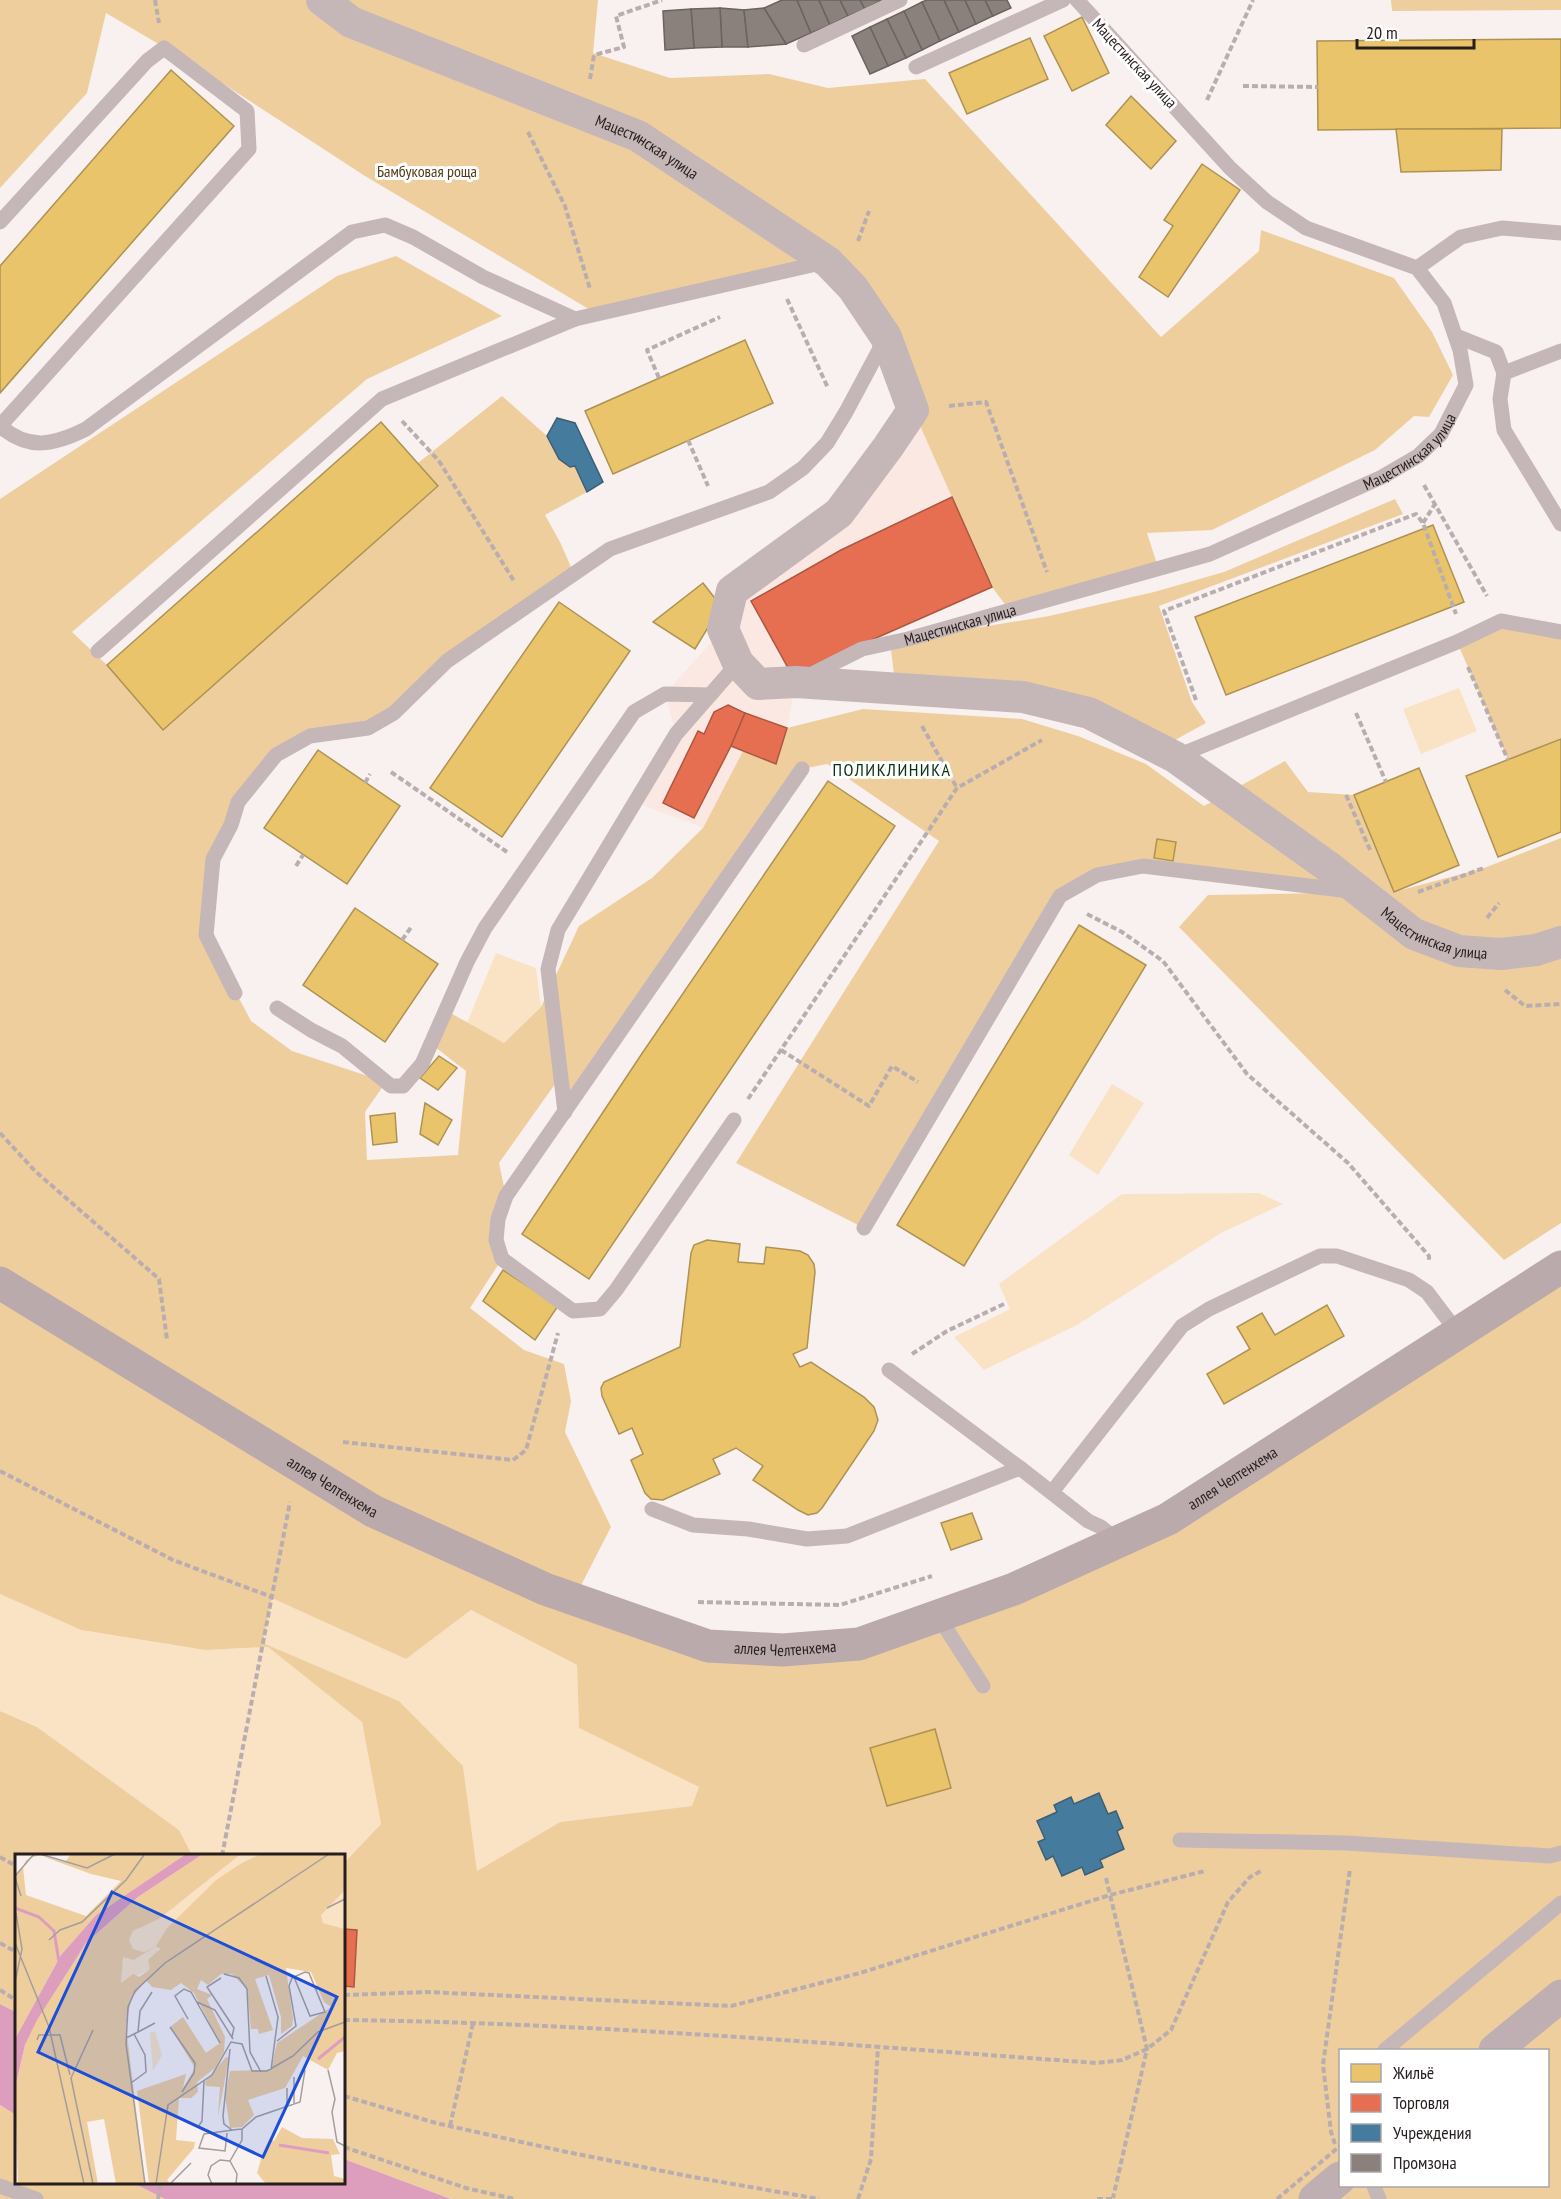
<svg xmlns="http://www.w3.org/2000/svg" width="1561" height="2199" viewBox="0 0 1561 2199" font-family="'PT Sans Narrow',sans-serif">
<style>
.built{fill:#fbe8e3}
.green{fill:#fae3c5}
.forest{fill:#efce9e;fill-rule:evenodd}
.water{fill:#dd9ebe}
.homes{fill:#e9c46a;stroke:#ae9253;stroke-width:1.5}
.shops{fill:#e76f51;stroke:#ad5741;stroke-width:1.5}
.public{fill:#457b9d;stroke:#3c5f77;stroke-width:1.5}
.industry{fill:#8a817c;stroke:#6c6360;stroke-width:1.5}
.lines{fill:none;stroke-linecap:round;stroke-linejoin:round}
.path{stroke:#b9aeaf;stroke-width:4;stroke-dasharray:6 3;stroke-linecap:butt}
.service{stroke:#c5b6b8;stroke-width:15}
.minor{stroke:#c5b6b8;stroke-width:32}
.secondary{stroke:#bbaaac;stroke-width:33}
.trunk{stroke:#c0afb2;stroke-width:33}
.path-bridge{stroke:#b9aeaf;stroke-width:4;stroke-dasharray:6 3;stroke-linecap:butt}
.labels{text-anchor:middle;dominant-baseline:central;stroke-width:6;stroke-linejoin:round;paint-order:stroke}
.street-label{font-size:16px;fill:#261e1d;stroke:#fff}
.park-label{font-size:16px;fill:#513b16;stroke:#fff}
.neighbourhood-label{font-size:18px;letter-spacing:1.5px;fill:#07330d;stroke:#fff}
.inset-river{fill:none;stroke:#dd9ebe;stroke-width:3}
.inset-road{fill:none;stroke:#a49d9c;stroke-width:1.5}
.view{fill:#1d4ed8;fill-opacity:0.15;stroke:#1d4ed8;stroke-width:3}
.inset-edge{fill:none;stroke:#261e1d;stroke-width:3}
</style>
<rect width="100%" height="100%" fill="#f8f1f0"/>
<path class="built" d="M913,410l39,87 -156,185 -9,46 -11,36 -33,-13 -40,77 -68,-26 41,-68 -11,-40 58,-65 9,-38 107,-78z"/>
<g class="green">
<path d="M1459,688l18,43 -56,23 -18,-45z"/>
<path d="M496,953l40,15 5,39 -37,36 -37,-20z"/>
<path d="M1112,1084l32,19 -46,72 -29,-20z"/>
<path d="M1259,1193l24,11 -62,29 -144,92 -93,45 -30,-33 56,-28 -11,-25 123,-90z"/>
<path d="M0,1594l81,36 124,20 63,-3 94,75 19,102 -37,39v-7l-152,-1 -13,-25 -142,-103 -37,-16z"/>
<path d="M272,1597l134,62 65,-49 106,55 2,63 120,59 -6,19 -133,16 -83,49 -14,-105 -64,-65 -136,-58z"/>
</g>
<g class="forest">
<path d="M0,0h598l-5,53 77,25 99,-4 59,14 97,-9 236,258 98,-86 2,-21 133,48 38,54 21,43 -24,42 -15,-1 -39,34 -163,80 -65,3 11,34 -148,44 -18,-24 -79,-177 -85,-148 -231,52 -232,-138 -166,-108 -93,-55 -19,80 -87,95z"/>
<path d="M1391,0h170v10l-169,1z"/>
<path d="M396,256l106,60 -135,63 -295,253 35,33 57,64 274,-242 -20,-24 84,-67 45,40 12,23 11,8 5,-1 12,26 -42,23 16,29 13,30 -127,87 -53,52 -84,23 -34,19 -38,47 -25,57 -7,76 45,86 41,30 94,31 -21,30 2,48 91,-5 8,-84 -35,-27 16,-33 57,32 37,-36 38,-81 73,-48 51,-50 40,-77 33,13 11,-36 76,-19 159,10 56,17 68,28 58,42 81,-45 23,31 46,3 40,97 90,-24 77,-30v385l-57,37 -325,-333 29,-32 176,-3 -241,-26 -83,30 -196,332 -128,-65 203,-322 -112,-77 -25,5 -237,343 -5,-35 -61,86 7,33 -4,63 -32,49 54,42 40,14 7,37 -6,31 46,95 -37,72 209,51 234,-60 544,-323v932h-1110l-107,-40v-296l37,-39 -19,-102 -94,-75 -63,3 -124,-20 -81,-36v-1095l337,-223zM272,1598l134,61 65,-49 106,55 2,63 120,59 -7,19 -132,16 -83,49 -14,-105 -64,-65 -136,-58zM1340,2050h208v136h-208z"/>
<path d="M1395,499l8,15 -244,92 33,96 14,21 -31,17 -281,-66 -4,-32 159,-26 105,-24 70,-20z"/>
<path d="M1501,621l60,11v107l-53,21 -51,-118z"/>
<path d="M0,1711l37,16 142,103 13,25 -176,1v156l-16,-8z"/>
<path d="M0,2105l16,10v67l117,1 32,16h-165z"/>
</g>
<g class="water">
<path d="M0,2004l16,8v103l-16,-10z"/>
<path d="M344,2159l107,40h-286l-32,-16 211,-1z"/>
</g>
<g class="homes">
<path d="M1082,17l27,56 -37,18 -28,-55z"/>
<path d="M1030,38l18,41 -81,35 -18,-41z"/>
<path d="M1561,39v89l-243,2 -1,-89z"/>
<path d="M171,70l63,56 -234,267v-127z"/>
<path d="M1131,96l45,45 -25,28 -45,-44z"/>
<path d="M1396,129h106l-1,41 -100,2z"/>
<path d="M1202,164l38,26 -72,107 -29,-20 34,-51 -9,-6z"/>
<path d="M745,340l28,63 -160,71 -28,-63z"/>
<path d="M381,422l57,64 -275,244 -56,-65z"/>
<path d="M1433,525l31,77 -238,93 -31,-78z"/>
<path d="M703,583l18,23 -26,43 -42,-27z"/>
<path d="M559,602l71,49 -128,186 -72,-49z"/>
<path d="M1561,739v93l-63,25 -32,-81z"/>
<path d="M318,750l82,56 -53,78 -83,-56z"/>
<path d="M1419,768l40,97 -65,27 -40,-97z"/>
<path d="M828,781l67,45 -306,453 -67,-45 121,-182z"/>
<path d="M1157,839l19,3 -3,19 -19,-3z"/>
<path d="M355,908l83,56 -53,78 -82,-57z"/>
<path d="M1079,925l67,40 -182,301 -67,-41z"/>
<path d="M439,1056l18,12 -19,22 -18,-12z"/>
<path d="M425,1103l27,17 -14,25 -18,-11z"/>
<path d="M395,1113l2,29 -24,3 -3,-29z"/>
<path d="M707,1240l33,4 -2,18 26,2 2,-17 34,4 8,4 6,9 1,8 -8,76 -14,6 7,13 11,-5 53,35 10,10 4,13 -4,11 -52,77 -5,5 -9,2 -10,-5 -45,-30 10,-14 -27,-18 -23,11 7,15 -57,26 -12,-1 -6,-6 -14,-33 12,-6 -11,-26 -13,6 -17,-38 -1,-8 3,-6 76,-35 11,-94 3,-8z"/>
<path d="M503,1270l55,36 -23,34 -52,-39z"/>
<path d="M1327,1305l17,31 -120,68 -17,-30 43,-25 -13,-22 25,-14 13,22z"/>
<path d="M972,1513l10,26 -31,11 -10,-27z"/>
<path d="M935,1729l16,59 -64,18 -17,-58z"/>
</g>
<g class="shops">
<path d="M952,497l40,90 -200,88 -41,-74 90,-51z"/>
<path d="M728,705l17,8 -14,33 -37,72 -31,-15 35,-72 6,3 10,-22z"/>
<path d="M745,713l42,15 -11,36 -45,-18z"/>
<path d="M344,1929l13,1 -3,57 -10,-1z"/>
</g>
<g class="public">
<path d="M557,418l18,5 28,59 -16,10 -12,-26 -5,1 -11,-8 -12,-23z"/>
<path d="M1099,1793l9,21 8,-3 7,17 -6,3 7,18 -24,11 3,7 -18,8 -3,-8 -20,9 -9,-20 -7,4 -8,-18 7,-3 -8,-18 20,-9 -3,-7 17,-8 3,7z"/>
</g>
<g class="industry">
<path d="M782,0h15l14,33 -25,11 -22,-36z"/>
<path d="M797,0h22l11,25 -19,8z"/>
<path d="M819,0h21l8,16 -18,9z"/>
<path d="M840,0h20l5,9 -17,7z"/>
<path d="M860,0h22l-17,9z"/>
<path d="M927,0h17l15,32 -19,9 -18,-39z"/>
<path d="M944,0h21l11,24 -17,8z"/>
<path d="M965,0h20l8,16 -17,8z"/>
<path d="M985,0h22l4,8 -18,8z"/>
<path d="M922,2l18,39 -18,9 -18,-39z"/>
<path d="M720,8l24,2 4,37h-26z"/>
<path d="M720,8l2,39 -28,1 -3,-39z"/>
<path d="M764,8l22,36 -38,3 -4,-37z"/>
<path d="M691,9l3,39 -29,2 -2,-39z"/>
<path d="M904,11l18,39 -16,8 -19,-39z"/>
<path d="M887,19l19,39 -18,8 -18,-39z"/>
<path d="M870,27l18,39 -18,8 -18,-38z"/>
</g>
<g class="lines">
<g class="path">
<path d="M155,0l4,23"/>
<path d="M590,79l4,-24 30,-8 -8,-31 46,-16"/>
<path d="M1243,86l75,1"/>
<path d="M1207,100l46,-100"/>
<path d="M528,132l37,74 25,83"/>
<path d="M858,241l11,-30"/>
<path d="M787,299l41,89"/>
<path d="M659,378l-12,-28 73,-33"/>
<path d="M949,406l37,-4 61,170"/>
<path d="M402,421l37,40 75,120"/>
<path d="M688,440l20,46"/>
<path d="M1424,485l63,111"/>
<path d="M1423,523l12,-19"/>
<path d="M1468,667l40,93"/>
<path d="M1196,700l-32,-89 252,-97 7,9 33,91"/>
<path d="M1356,713l30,69"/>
<path d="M922,726l35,62"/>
<path d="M391,772l116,80"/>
<path d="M365,783l5,-9"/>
<path d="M1346,795l25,57"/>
<path d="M296,866l7,-11"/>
<path d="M1418,892l66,-24"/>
<path d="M1087,914l35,18 41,29 84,113 101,89 81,93v5"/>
<path d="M1487,918l12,-15"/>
<path d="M402,940l10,-14"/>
<path d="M1505,990l20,16 36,-2"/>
<path d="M781,1050l88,56 23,-40 26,16"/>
<path d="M748,1099l209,-311 85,-48"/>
<path d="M0,1133l35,38 124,108 8,61"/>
<path d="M912,1354l35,-23 59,-28"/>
<path d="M343,1442l170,18 13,-10 32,-117"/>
<path d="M0,1471l173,89 99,37"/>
<path d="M698,1602l142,3 92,-29"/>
<path d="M222,1856l68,-354"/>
<path d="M0,1857l16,9"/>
<path d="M1106,1878l41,171 -34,149"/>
<path d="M0,1943l16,9"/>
<path d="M0,1990l16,10"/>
<path d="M344,1995l83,-3 304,14 129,-33 250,-78 95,-24"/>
<path d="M344,2020c251,3 503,25 753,43l25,-3 25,-11 24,-19 57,-128 22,-25 11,-6"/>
<path d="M344,2096l92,27 126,28 131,26 126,22"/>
<path d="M450,2126l23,-103"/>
<path d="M1335,2144l-4,-12 -8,-67 27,-196"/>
<path d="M344,2147l122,41 48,11"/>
<path d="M158,2199l3,-17"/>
<path d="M858,2199l13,-40 7,-112"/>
<path d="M1097,2199h17"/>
</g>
<g class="service">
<path d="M804,45l96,-45"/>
<path d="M916,67l147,-67"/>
<path d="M0,222l147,-161 17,-13 83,63 2,38 -249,277"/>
<path d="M1417,268l44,-31 41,-9 59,5"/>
<path d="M1456,336l40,16 8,21 -4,26 4,31 57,94"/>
<path d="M1504,373l57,-22"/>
<path d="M0,426c29,25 54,19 86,3l266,-197 33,-7 28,12 70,40 92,42"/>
<path d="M98,651l284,-252 193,-80 250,-57"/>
<path id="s1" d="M804,678l58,-29 46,-10 302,-85 172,-77 36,-21 23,-22 25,-49 -6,-35 -16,-47 -27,-35 -111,-40 -39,-26 -37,-34 -153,-168"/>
<path d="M1175,757l282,-115 44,-21 60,11"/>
<path d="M235,993l-29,-58 7,-76 18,-34 7,-23 38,-47 34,-19 58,-8 26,-15 53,-52 163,-112 159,-57 34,-24 24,-25 19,-31 39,-73"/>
<path d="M277,1008l34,22 31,16 49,40h12l19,-22 45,-102 18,-34 149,-216 31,-18 45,1"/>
<path d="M565,1112l-17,-143 10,-39 118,-196 62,-71"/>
<path d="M734,1120l-118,170 -16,19 -27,2 -71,-52 -6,-19 2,-21 8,-23 296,-427"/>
<path d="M864,1228l196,-332 37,-21 46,-9 207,25"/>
<path d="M889,1370l131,98"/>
<path d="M1052,1492l130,-166 27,-17 111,-53h17l72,24 18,12 31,41"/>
<path d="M652,1509l41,16 55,4 59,10 40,-3 173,-68 68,53 13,6 18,15"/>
<path d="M938,1616l45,70"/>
<path d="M1180,1840l167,3 203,13 11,-3"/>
<path d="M1385,2050l176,-147"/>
<path d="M0,2186l36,13"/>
<path d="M1374,2186l5,13"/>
</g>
<path class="minor" id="s2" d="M322,0l29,22 287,114 190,126 25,26 33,49 27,73 -25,37 -49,66 -107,78 -9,38 15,34 20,21 38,-2 227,15 66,16 86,44 155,111 84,66 45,17 42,3 35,-4 25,-8"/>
<path class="secondary" id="s3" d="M0,1283l373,228 172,78 163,57 75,4 76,-6 155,-55 154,-70 393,-252"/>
<g class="trunk">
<path d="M1495,2050l66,-54"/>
<path d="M1315,2199l25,-21"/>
</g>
<path class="path-bridge" d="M1277,2199l63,-53"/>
</g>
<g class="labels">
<g class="street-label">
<text transform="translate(1135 63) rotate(47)">Мацестинская улица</text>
<text stroke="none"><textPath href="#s2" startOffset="358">Мацестинская улица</textPath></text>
<text stroke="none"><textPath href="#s1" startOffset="652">Мацестинская улица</textPath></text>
<text stroke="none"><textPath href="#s1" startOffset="166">Мацестинская улица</textPath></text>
<text stroke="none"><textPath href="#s2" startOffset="1857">Мацестинская улица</textPath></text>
<text stroke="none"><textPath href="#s3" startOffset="1360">аллея Челтенхема</textPath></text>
<text stroke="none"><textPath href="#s3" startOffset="390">аллея Челтенхема</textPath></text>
<text stroke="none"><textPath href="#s3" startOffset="876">аллея Челтенхема</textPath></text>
</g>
<g class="park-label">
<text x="427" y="171">Бамбуковая роща</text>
</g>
<g class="neighbourhood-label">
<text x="892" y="769">ПОЛИКЛИНИКА</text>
</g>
</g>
<g transform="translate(15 1854)">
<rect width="330" height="330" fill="#f8f1f0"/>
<path d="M226,0h20l-45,26 -49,48 -17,41 -29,15 2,-27 12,3 19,-13 -10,5 -12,-3 -3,-9 4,-9 26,-12zM330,36v39l-22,-6 -2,-8 3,-7zM140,177l7,24 -9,16 -3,-38z" fill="#fae3c5"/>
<path d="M19,0l31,8 6,-8h115l-90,61 -35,40 -46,84v-164zM24,1l52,19 30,7 -35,35 -60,-21 -3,-28 3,-7zM188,0h38l-82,65 -26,12 -4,9 4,9 11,3 12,-6 11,-18 49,-48 26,-17 19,-9h84v36l-24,25 2,8 22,6v122l-8,2 -9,17 -25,-14 -18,32 -37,12 6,15 -12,12 -12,1 -5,-32 5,-25 41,-1 6,-27 54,-36 -7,-5 -13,-30 -25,-4 7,51 -1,7 -11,8v-17l-12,-42 -14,4 18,51 -14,4 -1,-5h-7l-4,-40 -15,-15h-11l-13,11 -7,-5 -4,9 15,6 -5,4 18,38 -1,15 -9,16 -18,14 1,10 -7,6h-12l-3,42 19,2 -1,6 -27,32 3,3 -21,1 -12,-93 49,-17 -3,14 12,-20 -25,-41 13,-10 23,36 14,-10 -26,-50 -13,-10 -10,7 -19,-3 -6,-7 -15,19 -5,27 19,158h-29l-12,-65 -17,3 11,62h-80l-3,-96 10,-43 12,-26 49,-76 52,-46zM141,92l4,3 -12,11 2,9 -11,8 -6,-3 -12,9 2,-26 11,3zM211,203l3,1 -11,58 2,-29 -14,-1 -1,-4zM267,273l20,11 31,1 7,15 -9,1 3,21 11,3v5h-79l-9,-11 4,-14 9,-20 4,2z" fill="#efce9e" fill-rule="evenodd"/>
<path d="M171,0h17l-65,43 -52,46 -49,77 -12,25 -10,43v-49l46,-84 35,-40z" fill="#dd9ebe"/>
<path class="inset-river" d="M0,54l24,9 15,14 6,37M303,205l27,-22M264,291l50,8"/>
<path class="inset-road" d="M25,0l47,14 28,-14M0,22l19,-22M0,24l6,18M312,54l18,-9M34,86l11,-10 22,-8 44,-42 18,-25M0,89l34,84 35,157M209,120l15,4 8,11 3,63 11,20M251,122l12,41 -7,53M206,124l-14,9 27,41 -2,9M0,128l7,-33 -6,-36M182,148l18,8 18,29M173,165l-13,-23 9,-7 7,3 29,51M155,173l25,36 -1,10 -12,19M78,176l-22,48 22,106M123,178l17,-9M111,184l12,-6 2,-21 12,-19M22,186l2,-5h21l10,40M262,187l19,-15 -7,-40 3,-8 2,-1 11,-5 4,1 16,39 -15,4 -16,-39M215,195l-7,67 1,8 8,6 10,-1 14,-12 44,-15 5,-32M313,216l7,29 -3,13 5,30 8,4M279,223v28M116,229l15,-11 -1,-17 -11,-21M272,253v-19M183,273l4,-6 2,-40M212,279l-2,18 -26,-3 5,-14 29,-4M215,307l12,-21v-11M215,307l7,13 -1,10M130,330l-19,-140 2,-37 7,-16 30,-28 164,-109M141,330l12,-79 44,-30 19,-33 11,2 10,27h15l26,-15 25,-24 27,-10M155,330l21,-21M197,330l-4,-9 3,-9 9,-6 10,1"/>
<path class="view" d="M97,38l225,105 -74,160 -225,-105z"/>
<rect width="330" height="330" class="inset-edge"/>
</g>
<rect x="1339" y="2049" width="210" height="138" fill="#ffffff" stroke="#a8a5a5" stroke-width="1.5"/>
<rect x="1351" y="2064" width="30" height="18" fill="#e9c46a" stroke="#a8a5a5" stroke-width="1.5"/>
<text x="1393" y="2079" font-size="18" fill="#261e1d">Жильё</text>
<rect x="1351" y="2094" width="30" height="18" fill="#e76f51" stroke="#a8a5a5" stroke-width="1.5"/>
<text x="1393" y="2109" font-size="18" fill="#261e1d">Торговля</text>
<rect x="1351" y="2124" width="30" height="18" fill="#457b9d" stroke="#a8a5a5" stroke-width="1.5"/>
<text x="1393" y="2139" font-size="18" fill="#261e1d">Учреждения</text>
<rect x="1351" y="2154" width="30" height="18" fill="#8a817c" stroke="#a8a5a5" stroke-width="1.5"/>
<text x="1393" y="2169" font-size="18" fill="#261e1d">Промзона</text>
<path d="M1357 39v9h117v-9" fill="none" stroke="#261e1d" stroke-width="3"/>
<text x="1366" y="39" font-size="18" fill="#261e1d" stroke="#ffffff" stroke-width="4.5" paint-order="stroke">20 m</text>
</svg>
